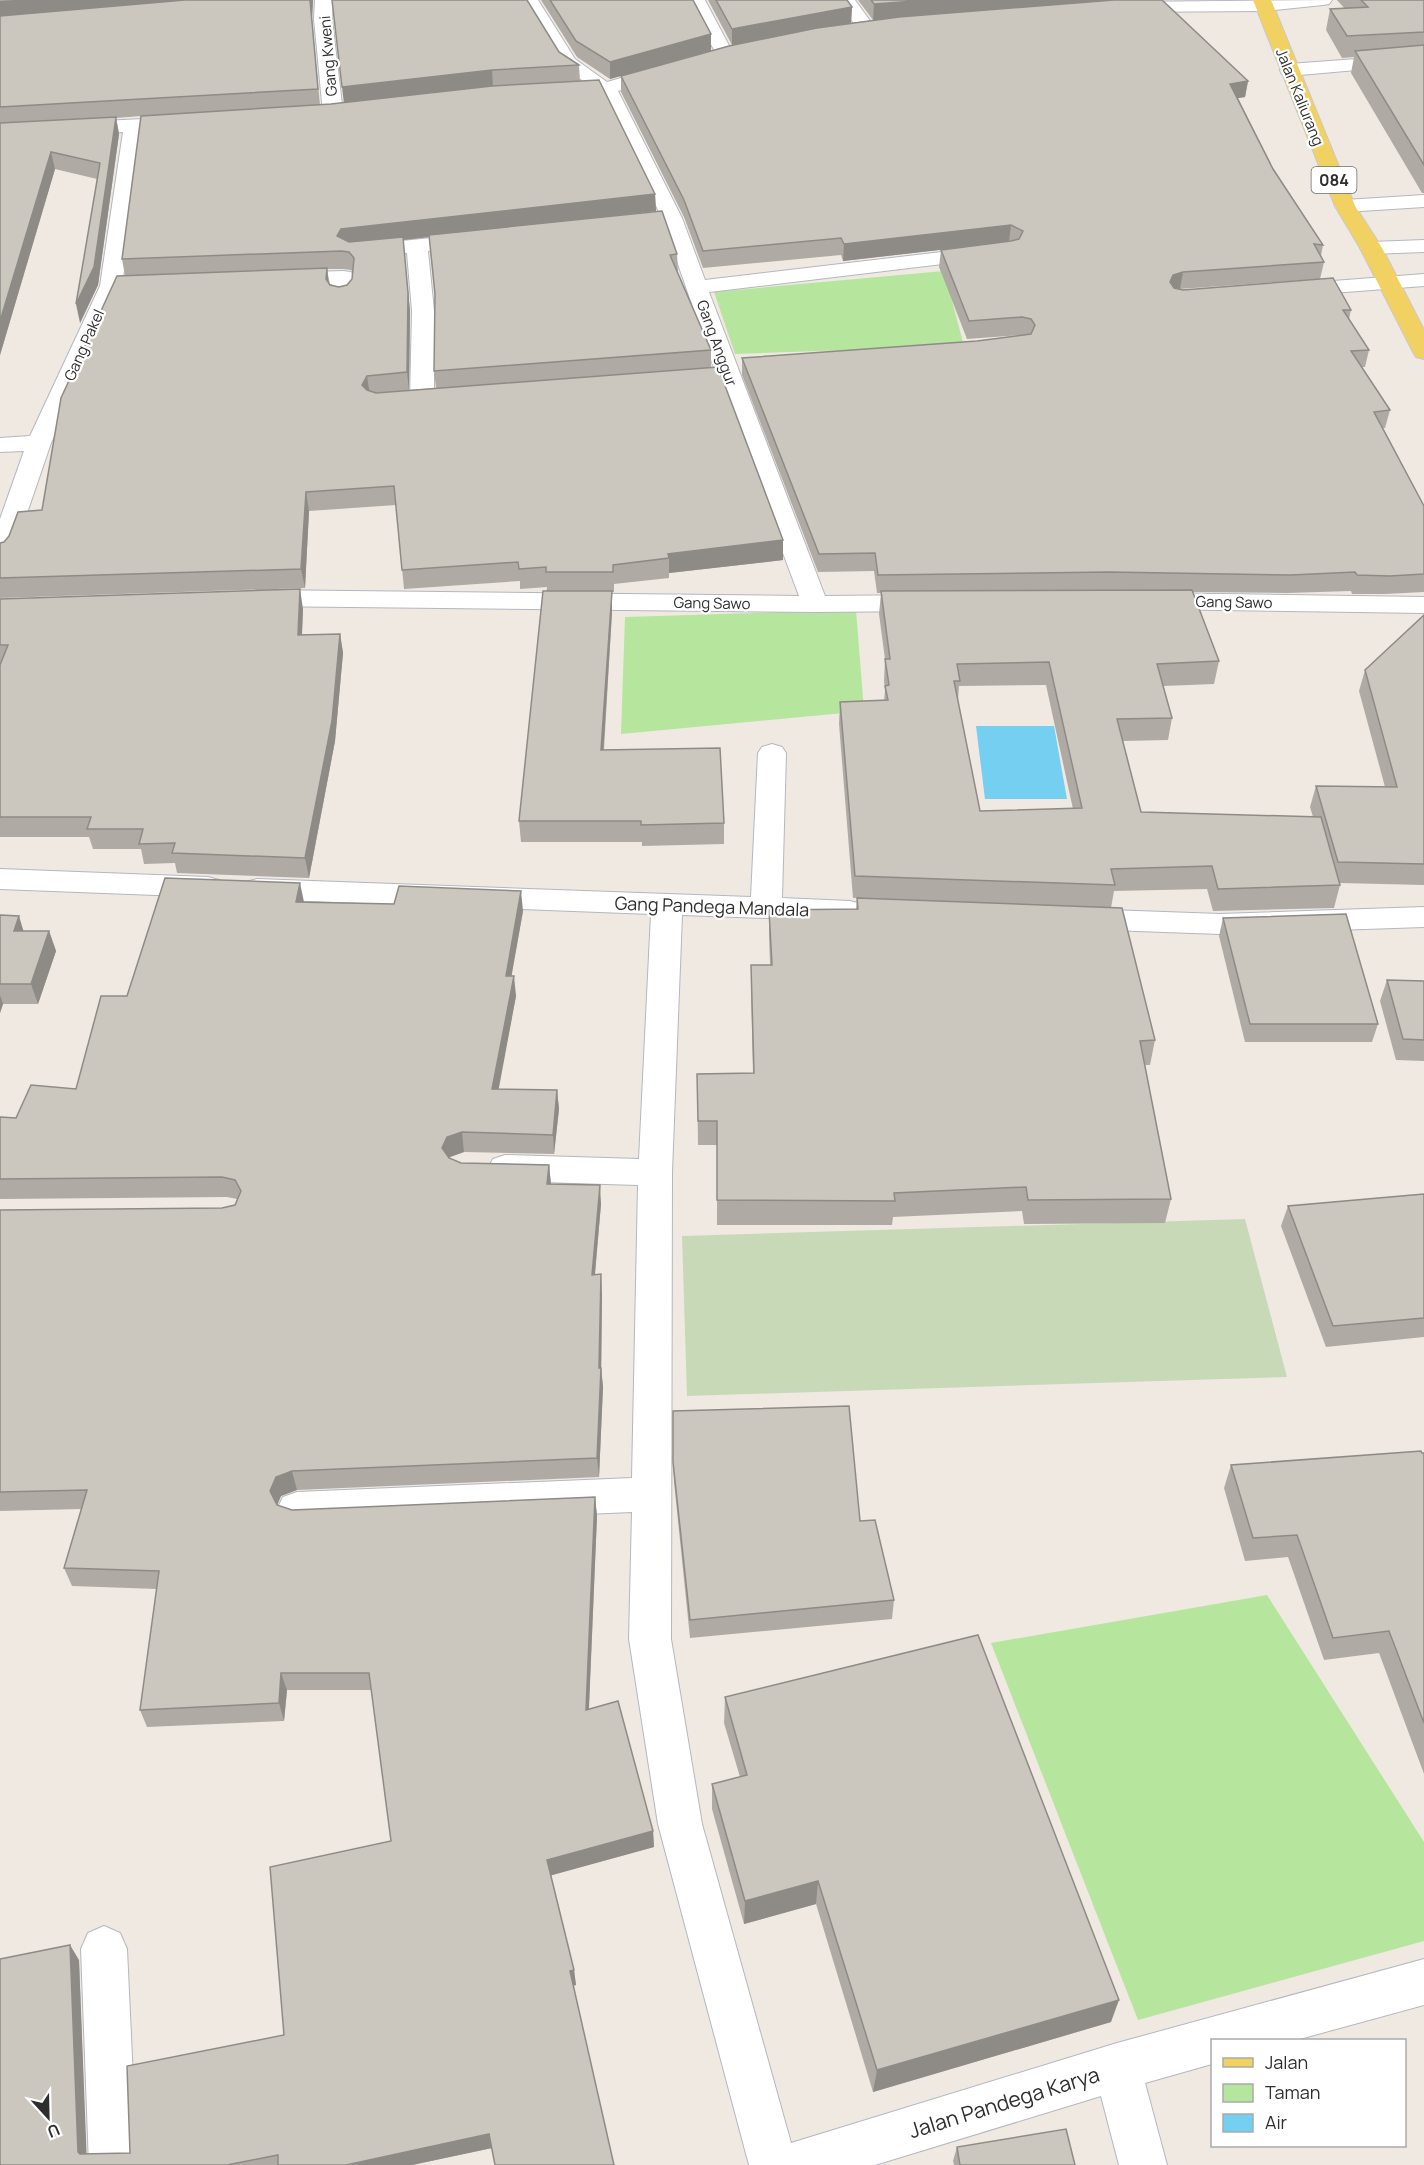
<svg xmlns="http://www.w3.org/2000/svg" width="1424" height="2165" viewBox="0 0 1424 2165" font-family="Manrope,sans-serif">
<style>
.green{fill:#b6e59e}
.cemetery{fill:#c8d9b8}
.water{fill:#75cff0}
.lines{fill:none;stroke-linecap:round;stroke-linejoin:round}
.minor-casing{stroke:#b4b7c1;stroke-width:2}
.major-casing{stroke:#c9c9c9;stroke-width:2}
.minor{fill:#fff;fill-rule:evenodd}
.major{fill:#f2d163;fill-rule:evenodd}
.wall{fill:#afaba4;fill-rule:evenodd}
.shaded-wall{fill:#8e8b86}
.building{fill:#cbc7bf;stroke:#8e8b86;stroke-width:1.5;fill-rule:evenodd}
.labels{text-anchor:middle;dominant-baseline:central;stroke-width:4.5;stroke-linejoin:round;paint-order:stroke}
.far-street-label{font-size:15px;fill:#2e2e2e;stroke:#fff}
.shield{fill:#fff;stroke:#6d6d6d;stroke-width:1.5}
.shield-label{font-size:16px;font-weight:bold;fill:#2e2e2e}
.street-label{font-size:18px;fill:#2e2e2e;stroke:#fff}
.near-street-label{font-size:21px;fill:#2e2e2e;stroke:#fff}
</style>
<rect width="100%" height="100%" fill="#efe9e1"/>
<g class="green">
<path d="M944,271l20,75 -229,8 -21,-62z"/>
<path d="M856,610l8,101 -243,23 4,-117z"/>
<path d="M1267,1595l157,247v99l-286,79 -147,-377z"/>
</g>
<path class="cemetery" d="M1245,1219l42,158 -600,19 -5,-160z"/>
<path class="water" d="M976,726h78l13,73h-82z"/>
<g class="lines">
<defs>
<g id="minor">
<path d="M315,0h18l-1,19 11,94 -3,4h-14l-3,-4 -9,-94z"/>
<path d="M520,0h18l37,59 32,23 56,-16 7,2 2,4 -2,4 -52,15 64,127 23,62 279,-33 7,2 4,4 -4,4 -7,2 -275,33 116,304 100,-1 9,2 4,6 -4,6 -9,2 -110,1 -558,-6 -9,-2 -4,-6 4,-6 9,-2 542,6 -86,-231 -51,-147 -61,-124 -43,3 -7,-2 -2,-4 2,-4 37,-3 -26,-17z"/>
<path d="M687,0h18l29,55 -3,4h-12z"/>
<path d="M837,0h18l21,29 -3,4h-12z"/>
<path d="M1332,0l-3,4 -6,1 -58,6 -142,1 -6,-1 -3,-4 3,-4 6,-1z"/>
<path d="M1424,54v10l-135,12 -7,-2 -2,-4 2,-4 7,-2z"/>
<path d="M184,117l7,2 3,4 -3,4 -49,4 -20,155 -71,157 -38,111 -4,5 -9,3v-43l24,-68 -24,1v-14l30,-2 70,-150 23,-154 -123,6v-12z"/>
<path d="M1424,195v12l-79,5 -7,-2 -3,-4 3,-4 7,-2z"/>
<path d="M473,234l7,2 3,4 -3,4 -52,7 6,60v88l-4,5 -8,2 -8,-2 -4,-5 2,-88 -5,-58 -47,4 -7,-2 -4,-4 4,-4 7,-2z"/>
<path d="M1424,240v12l-53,2 -7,-2 -4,-4 4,-4 7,-2z"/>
<path d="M343,271l8,1 3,5 -2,19 -3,5 -8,2 -8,-2 -3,-5 2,-12 -49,1 -8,-1 -3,-5 3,-5 8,-1z"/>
<path d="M1424,274v12l-130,10 -8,-1 -3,-5 3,-5 8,-1z"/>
<path d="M1151,593l273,4v16l-273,-4 -9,-2 -4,-6 4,-6z"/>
<path d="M772,744l10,3 4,6 -4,145 68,3 11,3 4,7 -4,7 -11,3 -168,-6 -10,257 -1,467 31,185 89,319 326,-100 307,-84v46l-128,35h-84v24l-67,19 22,82h-48l-18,-69 -226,69h-126l-91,-341 -29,-185 3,-127 -335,14 -14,-5 -6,-12 6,-12 14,-5 335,-14 6,-293 -133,-4 -12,-4 -5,-9 5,-9 12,-4 134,4 12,-245 -394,-15 -11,-3 -4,-7 4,-7 11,-3 494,18 7,-144 4,-6z"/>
<path d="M0,869l208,8 11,3 4,7 -4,7 -11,3 -208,-8z"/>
<path d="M1424,907v20l-204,7 -139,-5 -11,-3 -4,-7 4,-7 11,-3 139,5z"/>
<path d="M104,1926l16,7 7,16 10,216h-48l-8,-216 7,-16z"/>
</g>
<path id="major" d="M1253,0h18l84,206 27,42 42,82v29l-8,-2 -3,-5 -53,-104 -25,-42z"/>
</defs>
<use href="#minor" class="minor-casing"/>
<use href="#major" class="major-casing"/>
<use href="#minor" class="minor"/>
<use href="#major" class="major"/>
</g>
<g class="wall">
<path d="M0,0h313l-1,19 8,86 24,-2 215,-51 20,13 1,16 75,113 1,17 -69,8 90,35 1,17h-1l34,79v17l72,173v20l-114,13v5l-55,6v8h-2v20l-8,138 120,73v21l-82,2v-4h-121l-2,-21 28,-234 -27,2v-8l-116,8 -8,-84 -87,6 -4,77 -305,10v-55l4,-1 38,-32 83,-234 -3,-17 19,-143 -25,2 3,16 -21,151 -18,38 17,-144 -42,-10 -55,186zM429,237l6,57 -1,77 2,17 -27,2 1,-79 -7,-71zM327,269h16l8,1 1,1v8l-5,6 -8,2 -9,-2z"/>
<path d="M541,0h152l18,51 -101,28 -33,-22z"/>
<path d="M708,0h139l5,7 -1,16 22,-3 -15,-20h311h-7l86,81 -3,16 -7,1 35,71 50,76 -2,11 3,6 -4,17 -141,10 172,21 -2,9 20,31 -4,17h-3l28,43 -5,18h-2l41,78v86l-39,2h-33l-1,-3 -64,2 -95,-1 27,69 -5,23 -51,2 9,32 -4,22 -45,1 18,71 172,5 -3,-10 6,-21 69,1 -26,-96 6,-21 59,-55v270l-84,-2v2l-6,23 -121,3 -6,-22 -93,2 -3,17 44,132 -5,25h-5l26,134 -6,24 -141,1 -2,-13 -129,6 -1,8h-175v-80h-19l-1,-71 56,-1 -2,-84v-24h19l-1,-31v-24l87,-1 1,-11h-4l-14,-174 1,-22 44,-1 1,-11 -1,-9 1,-22 -6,-45 2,-21h-4l-3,-22 -56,1 -76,-197v-17l235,-17 44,-6 -54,4 -28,-72 2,-17 15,-2 -113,13 -2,-6 -138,13 -19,-51 -63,-125v-16l111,-31zM1046,685l27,124 -93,2 -22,-111 1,-14z"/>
<path d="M1337,0h87v193h-2l-71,-120 3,-16 -12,1 -16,-28 4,-21h15z"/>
<path d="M0,599l303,10 -1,26 38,-1 3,19 -8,88 -26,137 -132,-5 -2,-10 -31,1 -3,-15h-48l-4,-12h-89z"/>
<path d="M304,902l219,9 -12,65 5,20 -18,93 59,1 2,19 -5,45 -90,-2 -14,5 -1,2 12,4 88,2 2,19 50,20 -6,71 7,19 -1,74 2,19 -4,90 -302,13 -16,6 -4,9 15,5 303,-13 2,19 -8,193 64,122 1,16 -103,28 23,95 2,15 -3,1 -81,162 -80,17h-412l79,-205 7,194 44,-1 154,-118 107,-194 -19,-151h-85l-3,31 -137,6 -7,-17 17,-121 -85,-3 -8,-18 17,-59 -81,2v-301l222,-2 13,-3 2,-6 -10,-2 -227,2v-82l16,1 60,-29 51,-93z"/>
<path d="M0,915l24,16h25l7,20 -18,53h-35l-3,9z"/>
<path d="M1223,918l155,106 -6,18h-127l-26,-106z"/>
<path d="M1387,980l37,1v80l-28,-1 -16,-59z"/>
<path d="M1424,1194v143l-98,10 -45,-121 7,-20z"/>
<path d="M1422,1453h2v321l-45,-121 -55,7 -36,-103 -43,4 -21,-73 7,-23z"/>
<path d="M673,1462l187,59 34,79 -2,19 -202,19 -16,-156z"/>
<path d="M725,1697l386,325 -238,70 -57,-188 -72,20 -32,-115v-25l28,-7 -16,-54z"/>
<path d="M957,2147l118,18h-121l-1,-4z"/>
</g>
<g class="shaded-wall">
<path d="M14,0h195l-209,18v-17z"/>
<path d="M310,0h3l-1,19 9,87z"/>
<path d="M928,0h186l-241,21 1,-17z"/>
<path d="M852,7l-1,16 -119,22v-16z"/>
<path d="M711,34v17l-101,28v-17z"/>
<path d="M492,70l1,17 -149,17 -2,-17z"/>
<path d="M1248,81l-3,16 -18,3 3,-16z"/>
<path d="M116,117l3,17 -21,151 -18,38 -4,-19z"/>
<path d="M51,152l4,17 -55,186v-34z"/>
<path d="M655,194l1,17 -253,29 7,71 -1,80 -2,-19 -4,-132 -64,11 -2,-15 4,-7z"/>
<path d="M1011,225l-2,17 -166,19 1,-17z"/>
<path d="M327,268l2,18 -3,-7z"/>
<path d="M1183,272l-3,17 -10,3v-10l3,-7z"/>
<path d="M367,376l3,19 -8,-10z"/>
<path d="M306,492l3,19 -4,77 -4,-19z"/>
<path d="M783,540v20l-114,13v-15l-1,-4z"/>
<path d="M300,589l3,20 -2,46 -3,-20z"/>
<path d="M612,591v21l-10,159 -1,-21z"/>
<path d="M340,634l3,19 -8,88 -26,137 -4,-20z"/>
<path d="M300,883l4,19h-8z"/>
<path d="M521,891l2,20 -15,85 -2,-20z"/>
<path d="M19,916l6,20 -11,-5z"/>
<path d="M49,931l7,20 -18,53 -7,-20z"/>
<path d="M514,976l2,20 -21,113 -3,-20z"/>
<path d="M0,995l3,9 -3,9z"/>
<path d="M557,1090l2,19 -5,45 -1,-19z"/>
<path d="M462,1132l2,20 -14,5 -5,11 -3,-20 5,-11z"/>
<path d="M549,1165l2,20 -4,-1z"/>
<path d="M600,1185l1,19 -8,90 -1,-19z"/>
<path d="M601,1274l1,20 -1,93 -2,-19z"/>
<path d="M601,1368l2,19 -4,90 -2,-19z"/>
<path d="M292,1471l5,19 -16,6 -6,14 -5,-19 6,-14z"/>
<path d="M595,1497l2,19 -9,211 -2,-17z"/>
<path d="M281,1673l6,17 -3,31 -5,-18z"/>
<path d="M653,1831l1,16 -105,29 -2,-16z"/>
<path d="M818,1881l-2,23 -72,20 1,-23z"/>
<path d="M70,1945l9,15 8,205 -9,-13z"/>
<path d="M574,1970l2,15 -5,1 -1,-15z"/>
<path d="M1119,2000l-8,22 -238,70 4,-22z"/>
<path d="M489,2134l3,14 -80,17h-66z"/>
</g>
<g class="building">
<path d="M185,0h125l8,89 -318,18v-91z"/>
<path d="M332,0h195l32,52 20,13 -87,5 -150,17z"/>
<path d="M550,0h143l18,34 -101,28 -34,-21z"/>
<path d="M716,0h131l5,7 -120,22z"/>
<path d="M871,0h57l-54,4z"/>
<path d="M1114,0h48l86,81 -18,3 43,85 50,76 -9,-1 10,18 -141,10 -10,3 -3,7 4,6 9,2 150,-12 18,32h-8l26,40 -18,1 39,59 -16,2 50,94v68l-34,2 -33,-1 -2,-3 -64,3 -182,-3 -231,3 -3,-22 -56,1 -77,-196 235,-17 54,-7 4,-9 -4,-6 -9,-2 -53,4 -28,-71 70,-9 8,-2 4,-8 -12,-6 -167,19 -3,-6 -138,13 -19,-51 -63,-124 108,-30 88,-18 82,-11z"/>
<path d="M1361,0h63v32l-77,4 -17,-27 38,-2z"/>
<path d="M1424,45v120l-69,-114z"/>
<path d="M599,80l56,114 -314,35 -4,7 12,6 54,-5 5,56 -1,79 -40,4 -5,9 5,5 9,3 342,-26 65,173 -115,14 1,4 -56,7v7h-67v-5l-27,2 -1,-7 -116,8 -8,-84 -88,6 -5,77 -301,9v-35l4,-1 5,-6 9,-24 24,-2 19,-112 56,-122 210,-8 -1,11 4,6 9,2 8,-2 5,-6 2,-21 -5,-6 -8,-1 -219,8 19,-143 190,-12 161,-18z"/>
<path d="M116,117l-22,150 -18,37 24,-141 -49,-11 -51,169v-198z"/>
<path d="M662,211l15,43 -7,1 41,95 -277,21 1,-77 -6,-59z"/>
<path d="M300,589l-2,46 42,-1 -8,87 -27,137 -133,-5 3,-10 -36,1 4,-15h-56l4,-12h-91v-152l8,-20h-8v-46z"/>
<path d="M1192,590l27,71 -62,3 15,54 -55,1 24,93 180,5 19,68 -122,4 -6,-23 -101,3 4,16 -260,-9 -15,-174 48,-2 -3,-14 4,-1 -4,-26h5l-9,-68zM1049,662l33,146 -102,3 -26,-130h6l-3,-17z"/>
<path d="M543,591h69l-11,159 119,-2 4,75 -83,2v-4h-122z"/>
<path d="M1424,615v249l-86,-2 -22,-76 81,1 -32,-117z"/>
<path d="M165,878l135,5 -4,19 98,2 5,-18 122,5 -15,85h8l-22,113 65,1 -4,45 -91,-3 -15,5 -5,11 7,10 12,5 88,2 -2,19 53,1 -8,90 9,-1 -2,94h2l-4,90 -305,13 -16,6 -6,14 7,14 15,5 303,-13 -9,213 32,-9 35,130 -106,29 27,110 -4,1 44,194h-119l-6,-31 -143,31h-68v-10l-51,10h-227v-206l70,-14 8,207 2,2 50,-1 -3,-87 157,-31 -14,-168 121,-26 -22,-168h-88l-2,30 -139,7 19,-139 -95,-3 23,-78 -87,2v-282l222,-2 13,-3 6,-14 -6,-11 -13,-3 -222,2v-62l16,1 15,-33 45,4 25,-93h26z"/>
<path d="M857,898l265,10 33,132 -15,1 31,158 -143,1 -2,-13 -132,6 1,8 -178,-1v-79h-19l-1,-47 57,-1 -3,-108h21l-3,-55 89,-1z"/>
<path d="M1346,914l32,110h-128l-27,-106z"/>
<path d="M0,915l19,1 -5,15h35l-18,53h-31z"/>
<path d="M1387,980l37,1v59l-21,-1z"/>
<path d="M1424,1194v124l-91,8 -45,-120z"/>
<path d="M849,1406l11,115 15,-1 19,80 -204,20 -17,-158v-51z"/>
<path d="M1421,1451l1,2h2v270l-35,-92 -56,7 -36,-103 -44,3 -22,-73z"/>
<path d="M978,1635l141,365 -242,70 -59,-189 -73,20 -33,-117 35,-9 -22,-78z"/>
<path d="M1066,2129l9,36h-115l-3,-18z"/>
</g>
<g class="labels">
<g class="far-street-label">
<text transform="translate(328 56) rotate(-95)">Gang Kweni</text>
<text transform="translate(1300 97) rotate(68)">Jalan Kaliurang</text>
<text transform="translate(717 343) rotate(70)">Gang Anggur</text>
<text transform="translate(84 345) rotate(-66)">Gang Pakel</text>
<text transform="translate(1234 602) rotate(1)">Gang Sawo</text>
<text transform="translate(712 603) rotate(1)">Gang Sawo</text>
</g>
<rect class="shield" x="1311.5" y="167" width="45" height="26" rx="4.5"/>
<g class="shield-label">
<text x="1334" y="180">084</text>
</g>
<g class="street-label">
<text transform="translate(712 906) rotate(2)">Gang Pandega Mandala</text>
</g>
<g class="near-street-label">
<text transform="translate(1004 2102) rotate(-17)">Jalan Pandega Karya</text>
</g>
</g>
<rect x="1211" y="2039" width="195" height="108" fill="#ffffff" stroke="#ababab" stroke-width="1.5"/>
<rect x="1223" y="2058" width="30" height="9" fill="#f2d163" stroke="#ababab" stroke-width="1.5"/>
<text x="1265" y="2069" font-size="18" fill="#2e2e2e">Jalan</text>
<rect x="1223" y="2084" width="30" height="18" fill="#b6e59e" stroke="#ababab" stroke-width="1.5"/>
<text x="1265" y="2099" font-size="18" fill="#2e2e2e">Taman</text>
<rect x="1223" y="2114" width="30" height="18" fill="#75cff0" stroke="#ababab" stroke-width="1.5"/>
<text x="1265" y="2129" font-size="18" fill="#2e2e2e">Air</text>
<g transform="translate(48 2117) rotate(158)" stroke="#ffffff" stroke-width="4.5" paint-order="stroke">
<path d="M0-4.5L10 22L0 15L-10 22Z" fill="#2e2e2e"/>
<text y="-9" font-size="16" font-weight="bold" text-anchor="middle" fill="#2e2e2e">U</text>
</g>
</svg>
